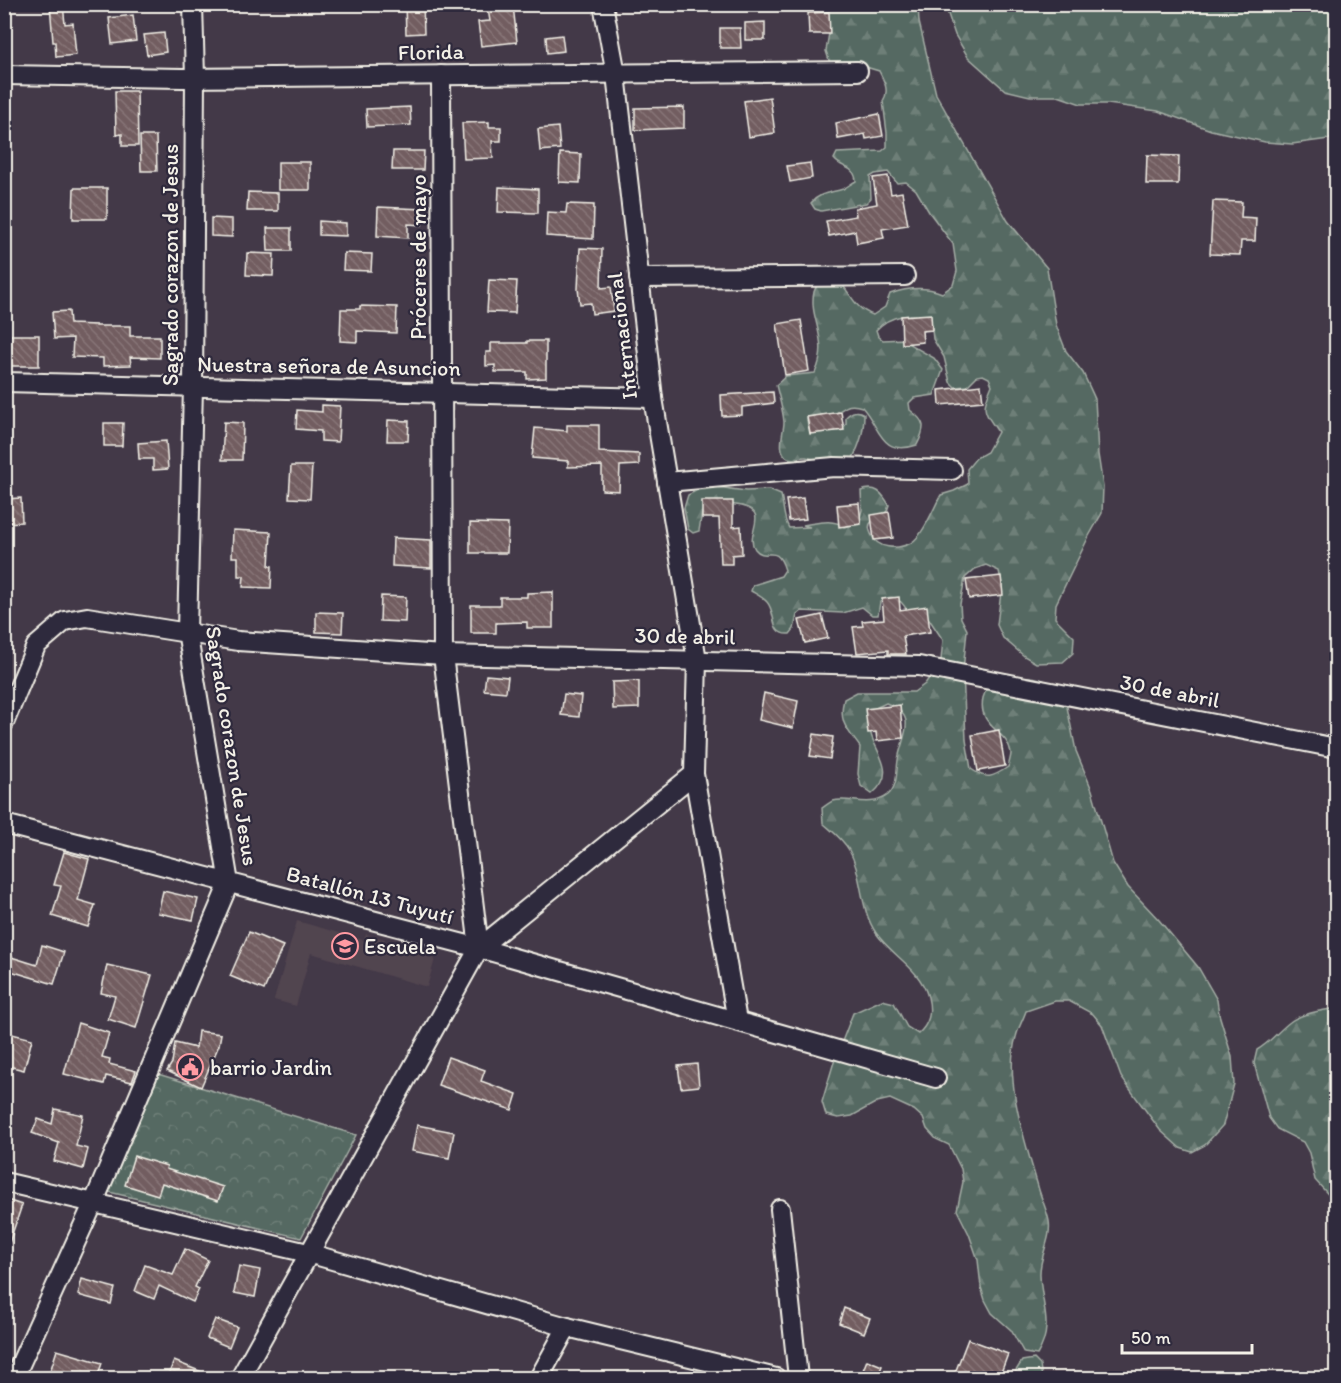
<svg xmlns="http://www.w3.org/2000/svg" width="1341" height="1383" viewBox="0 0 1341 1383" font-family="Itim,sans-serif">
<style>
.built{fill:#51444f}
.forest{fill:url(#forest-firs);stroke:#a4ada5;stroke-width:1.5}
.park{fill:url(#park-crowns);stroke:#a4ada5;stroke-width:1.5}
.building{fill:url(#building-back-hatch);stroke:#f4f1e8;stroke-width:1.5}
.lines{fill:none;stroke-linecap:round;stroke-linejoin:round}
.minor-casing{stroke:#f4f1e8;stroke-width:22}
.minor{stroke:#2f2a3d;stroke-width:18}
.labels{text-anchor:middle;dominant-baseline:central;stroke-width:4.5;stroke-linejoin:round;paint-order:stroke}
.street-label{font-size:22px;fill:#f4f1e8;stroke:#2f2a3d}
.poi-label{font-size:22px;fill:#f4f1e8;stroke:#2f2a3d;text-anchor:start}
</style>
<defs>
<pattern id="forest-firs" width="22" height="20" patternUnits="userSpaceOnUse" patternTransform="scale(1.5)"><rect width="22" height="20" fill="#556962"/><path d="M5 1l3.5 6h-7zM16 11l3.5 6h-7z" fill="#6e7f78"/></pattern>
<pattern id="park-crowns" width="20" height="18" patternUnits="userSpaceOnUse" patternTransform="scale(1.5)"><rect width="20" height="18" fill="#556962"/><path d="M2 6a3 3 0 1 1 6 0M12 15a3 3 0 1 1 6 0" fill="none" stroke="#6e7f78"/></pattern>
<pattern id="building-back-hatch" width="6" height="6" patternUnits="userSpaceOnUse" patternTransform="scale(1.5)"><rect width="6" height="6" fill="#725d60"/><path d="M-1 5l2 2M0 0l6 6M5-1l2 2" fill="none" stroke="#877577"/></pattern>
</defs>
<rect width="100%" height="100%" fill="#433948"/>
<filter id="ink" filterUnits="userSpaceOnUse"><feTurbulence type="fractalNoise" baseFrequency=".0167" numOctaves="2"/><feDisplacementMap in="SourceGraphic" scale="12" xChannelSelector="R" yChannelSelector="G"/><feConvolveMatrix kernelMatrix="1 2 1 2 8 2 1 2 1" color-interpolation-filters="sRGB"/></filter>
<g filter="url(#ink)">
<path class="built" d="M297,921l67,19 2,-6 19,5 -1,5 51,15 -8,28 -116,-34 -15,53 -22,-6z"/>
<g class="forest">
<path d="M812,5h106l1,17 17,72 72,127 39,47 9,57 10,26 17,22 12,26 3,55 5,33 -1,26 -13,23 -33,68 -1,14 19,19 -1,16 -10,9 -27,1 -12,-7 -21,-18 -6,-13 5,-41 -3,-13 -13,-6 -11,4 -10,9 -5,26 1,14 6,12 -4,41 3,69 5,29c16,11 21,9 37,-2 1,-4 3,-10 3,-14 -3,-23 -34,-25 -28,-55 1,-3 4,-11 6,-13 9,-10 43,-10 54,-5 8,4 15,12 22,17l11,54 16,39 21,73 15,24 31,33 39,47 19,33 2,14 13,43 2,27 -11,41 -18,20 -13,7 -12,-4 -20,-18 -39,-53 -19,-52 -9,-11 -24,-13h-14l-29,10c-3,9 -8,17 -10,26 -13,43 11,110 23,153 3,10 8,21 10,31 3,18 -10,36 -9,54 1,31 15,51 -3,80l-13,-2 -13,-23 -19,-17 -7,-13 -4,-13 -3,-27 -9,-26 -12,-24 6,-28 -2,-13 -12,-24 -13,-6 -9,-10 -4,-11 -9,-8 -24,-11 -13,3 -25,14 -14,2 -12,-3 -4,-13 11,-37 20,-52 29,-13 12,3 13,24 11,7c11,-10 14,-21 10,-37 -8,-29 -36,-41 -52,-64 -17,-25 -13,-58 -27,-83 -6,-11 -17,-19 -26,-27l-1,-15c3,-2 8,-6 11,-7 16,-5 37,8 55,-6 10,-9 8,-22 10,-35 4,-25 22,-44 -12,-57l-13,6c-1,4 -4,9 -4,13 0,28 33,47 3,72l-11,-8 -3,-12 2,-27c-13,-18 -22,-25 -16,-48l13,-7h57l11,-8 16,-24 2,-20 -18,-27 -18,-3c-7,-11 -14,-18 -27,-8l-2,13h-6l-10,-8 -19,6 -41,-2 -5,4 -3,14 -4,5c-21,2 -13,-21 -23,-32 -3,-4 -11,-8 -16,-11l2,-6 28,-9 4,-6c-9,-29 -19,-7 -30,-21 -11,-15 16,-36 -13,-43 -20,-4 -21,-1 -40,6l-3,19 -6,2 -5,-4 -4,-21 4,-13 13,-7 16,-1 29,4 23,-1 12,5c3,11 2,24 8,33l21,-1 -7,-2c14,-2 30,-7 41,2l14,-3 4,-14 -1,-19c15,-6 21,2 28,14l-2,6c-4,3 -11,6 -15,10 -4,4 -3,8 -1,13 6,15 26,16 40,9 12,-7 23,-36 30,-48l13,-4 14,-7 -1,-15 9,-11 11,-6 11,-20c-15,-23 -17,-21 -6,-47l-3,-7 -6,-3 -6,1 -10,10 -12,1 -5,-5 -6,-25 -11,-18 -2,-19c-19,-9 -41,-5 -55,10l2,6 5,4 21,-1 5,5 25,14 9,12 -9,25 -20,3 -5,5 1,7c16,12 16,17 7,35 -37,12 -36,-17 -55,-38 -17,-6 -18,4 -31,8 -9,2 -16,-2 -24,4l1,7 4,7 30,-3 4,-6v-7c6,-6 11,-7 18,-3 0,18 -4,30 -12,46 -20,4 -26,2 -46,-3 -6,-1 -12,4 -18,1 -12,-7 -4,-26 -4,-36 -1,-12 -5,-25 -8,-37l10,-9 29,-3c16,-33 -7,-54 -1,-81 1,-4 5,-9 8,-12l13,-2c18,14 15,28 38,37l12,-8 5,-13c17,-6 35,-8 52,-1l11,-8 4,-14 -4,-27 -24,-32 -13,-22 -10,-8 -9,1 -9,-11 -13,2 -5,3 1,21 -5,5 -45,8 -6,-2 -4,-6c9,-11 20,-10 32,-14 4,-2 9,-6 13,-8 -1,-15 -14,-12 -22,-22l3,-6 45,-2 5,-4v-14l-4,-32c7,-10 1,-20 -4,-30l-20,-6 -29,-2 -4,-12 3,-18 -2,-14 -8,-13z"/>
<path d="M945,5h391v133l-44,6 -27,-2 -54,-12 -53,-19 -50,-7h-27l-23,-8h-28l-25,-6 -37,-33 -13,-22z"/>
<path d="M1331,1009l5,1v61l-3,18 3,25v89l-21,-23 -6,-27 -6,-11 -26,-13 -8,-11 -15,-55 3,-13c13,-7 21,-19 33,-28 10,-8 28,-11 41,-13z"/>
<path d="M1034,1359l6,6 2,13h-28l1,-6 7,-11z"/>
</g>
<path class="park" d="M158,1074l198,61 -55,103 -196,-47z"/>
<g class="building">
<path d="M50,4h13l2,20 8,-1 3,32 -20,2 -1,-15h-2z"/>
<path d="M405,4h18l1,29 -18,1z"/>
<path d="M513,5l4,37 -36,4 -3,-24 12,-1 -2,-12z"/>
<path d="M829,12l1,22h-21l-1,-21z"/>
<path d="M133,15l3,26 -24,3 -3,-26z"/>
<path d="M765,22v18h-20v-17z"/>
<path d="M720,28h20l1,20h-21z"/>
<path d="M164,33l2,19 -19,3 -3,-20z"/>
<path d="M562,35l2,16 -17,2 -1,-16z"/>
<path d="M115,91h22l1,55h-16v-12l-6,1z"/>
<path d="M770,97l5,36 -26,4 -5,-36z"/>
<path d="M410,107l1,18 -44,2 -1,-18z"/>
<path d="M684,107v21l-49,2v-22z"/>
<path d="M879,114l4,22 -17,3 -1,-5 -27,5 -2,-16z"/>
<path d="M489,122v5h12v14h-9l1,17 -29,1 -2,-36z"/>
<path d="M558,127l2,22 -20,2 -2,-22z"/>
<path d="M140,136h16l1,35h-16z"/>
<path d="M393,151h31l-1,19h-31z"/>
<path d="M560,153l21,1 -1,29 -21,-1z"/>
<path d="M1147,155l32,1 -1,28h-32z"/>
<rect x="278" y="162" width="32" height="28"/>
<path d="M810,163l2,15 -22,4 -3,-16z"/>
<path d="M888,176l3,18 11,-2 6,33 -26,4 2,9 -27,5 -2,-12 -26,5 -3,-15 30,-5 -1,-8 22,-4 -4,-26z"/>
<path d="M499,187l39,2v24l-40,-1z"/>
<path d="M74,188h33v31h-34z"/>
<path d="M248,192l30,1v18h-31z"/>
<path d="M1213,201l29,1 -1,15 15,1 -1,23h-14l-1,14 -30,-1z"/>
<path d="M567,204l27,1 -1,34 -47,-3 1,-24 19,1z"/>
<path d="M378,207l45,2 -1,16 -14,-1v14l-31,-2z"/>
<path d="M211,218l21,1v18l-21,-1z"/>
<path d="M319,221l27,2v13l-27,-1z"/>
<path d="M267,228h24v23h-23z"/>
<path d="M580,248l22,1 -1,39 10,-1 3,24 -22,3 -1,-11 -11,1 -2,-15z"/>
<path d="M247,253l27,1 -1,22 -27,-1z"/>
<path d="M344,253l28,1 -1,17 -28,-1z"/>
<path d="M489,280l28,1 -2,32 -28,-1z"/>
<path d="M360,306l37,1 -1,26 -39,-2v11l-17,-1 1,-32h19z"/>
<path d="M69,311l1,13 26,1v1h34v10h30v22l-30,-1 1,8 -28,1v-8l-31,-1 1,-19 -19,1 -2,-27z"/>
<path d="M931,314l1,16 -10,1 1,11 -21,2 -1,-28z"/>
<path d="M801,320l8,51 -24,4 -8,-51z"/>
<rect x="7" y="335" width="32" height="31"/>
<path d="M527,341h19v37l-19,1v-7h-32v-7l-9,1v-14h5v-9h36z"/>
<path d="M981,385l2,16 -43,4 -1,-15z"/>
<path d="M773,392l1,11 -32,4v8l-20,1 -1,-21z"/>
<path d="M322,405l18,1 -2,36 -17,-1v-10l-25,-2 1,-19 25,2z"/>
<path d="M841,412l3,18 -34,4 -3,-17z"/>
<path d="M388,420l21,1 -1,20h-21z"/>
<path d="M224,422l19,1 -1,37h-20z"/>
<path d="M104,423h19l-1,23h-18z"/>
<path d="M567,425h32v27l40,2v11l-19,1 -1,25 -17,-1v-24l-34,1v-6l-36,-3 3,-30 32,3z"/>
<path d="M166,441l2,28 -15,1v-11h-14l-1,-16z"/>
<path d="M291,466h21l-2,33 -21,-1z"/>
<path d="M21,498l1,24 -18,1v-24z"/>
<path d="M803,498l3,21 -17,2 -3,-21z"/>
<path d="M702,501h31v26l8,-1 1,28 -10,1v9h-11l-2,-46h-17z"/>
<path d="M859,503l2,21 -22,3 -2,-22z"/>
<path d="M889,512l4,26 -19,2 -3,-25z"/>
<path d="M470,523l38,1 -1,29h-37z"/>
<path d="M233,530l38,2 -2,34h3l-1,22 -28,-1 1,-11h-6v-19h-6z"/>
<path d="M393,538l38,2v28l-39,-2z"/>
<path d="M1001,576l2,19 -34,4 -3,-19z"/>
<path d="M553,592v36h-26v-6l-31,1v10h-25v-28h29v-8h27v-4z"/>
<path d="M381,596l25,1 -1,25 -25,-1z"/>
<path d="M899,597l1,13 27,-4 3,26 -27,4 3,18h-18v-4l-31,3 -4,-26 10,-1 -1,-5 22,-2 -2,-20z"/>
<path d="M316,612l27,1 -1,20 -26,-1z"/>
<path d="M822,615l6,23 -23,5 -6,-23z"/>
<path d="M486,675l22,2 -2,15 -22,-2z"/>
<path d="M639,681v27l-26,1 -1,-27z"/>
<path d="M764,693l34,8 -5,27 -34,-8z"/>
<path d="M564,694l17,2 -2,21 -18,-2z"/>
<path d="M900,705l3,33 -26,3 -1,-9 -8,1 -3,-24z"/>
<path d="M999,730l6,36 -27,5 -6,-36z"/>
<path d="M814,734l19,3 -3,22 -20,-3z"/>
<path d="M64,852l25,7 -11,41 17,5 -7,22 -36,-11 9,-30 -7,-1z"/>
<path d="M163,891l35,8 -5,21 -35,-7z"/>
<path d="M249,932l34,14 -19,44 -34,-14z"/>
<path d="M42,945l22,7 -10,32 -50,-15 4,-13 29,9z"/>
<path d="M107,965l45,10 -16,53 -28,-9 7,-23 -14,-3z"/>
<path d="M78,1023l31,10 -7,24 8,2 -1,5 27,7 -4,11 -26,-6 -2,8 -40,-10z"/>
<path d="M198,1031l23,3 -2,11 -18,42 -34,-16 5,-8 3,-20 21,5z"/>
<path d="M4,1032l28,7 -8,31 -20,-5z"/>
<path d="M448,1057l37,13 -4,11 36,13 -5,16 -74,-25z"/>
<path d="M697,1064l2,22 -18,2 -3,-22z"/>
<path d="M55,1109l28,6 -7,31 12,3 -5,20 -29,-8 5,-18 -27,-10 6,-14 14,5z"/>
<path d="M417,1125l37,7 -5,26 -37,-7z"/>
<path d="M134,1156l33,10 -1,3 57,18 -5,14 -56,-18 -4,12 -33,-10z"/>
<path d="M4,1199l18,6 -15,44 -3,-1z"/>
<path d="M185,1249l23,11 -13,27 4,2 -6,13 -34,-16 -5,13 -19,-8 10,-26 28,10z"/>
<path d="M239,1266l21,4 -5,27 -21,-4z"/>
<path d="M82,1279l33,9 -4,16 -33,-9z"/>
<path d="M844,1308l26,10 -6,15 -25,-10z"/>
<path d="M215,1319l22,8 -8,20 -22,-9z"/>
<path d="M968,1339l40,15 -9,24h-46z"/>
<path d="M57,1350l45,13 -5,15h-49z"/>
<path d="M867,1360l15,6 -5,12h-17z"/>
<path d="M174,1361l43,17h-50z"/>
</g>
<g class="lines">
<defs>
<g id="minor">
<path d="M4,75l178,3 676,-7"/>
<path d="M441,75l2,580 36,293"/>
<path d="M639,278l266,-2"/>
<path d="M4,382l649,16"/>
<path d="M667,482l167,-15 118,3"/>
<path d="M4,723l32,-77 29,-25 22,-4 151,24 205,14 476,11 417,82"/>
<path d="M694,774l43,247"/>
<path d="M4,824l475,124 457,130"/>
<path d="M4,1182l304,71 259,74 209,51"/>
<path d="M780,1209l18,169"/>
<path d="M14,1378l79,-174 136,-321 -42,-252 6,-244 2,-309 -2,-74"/>
<path d="M240,1378l239,-430 215,-174 3,-114 -44,-262 -37,-324 -13,-70"/>
<path d="M539,1378l28,-51"/>
</g>
</defs>
<use href="#minor" class="minor-casing"/>
<use href="#minor" class="minor"/>
</g>
</g>
<defs>
<symbol id="school-ring" viewBox="-11 -11 22 22"><circle r="9.5" fill="#2f2a3d" stroke="#ff9aa2" stroke-width="1.5"/><path d="M0-5L7-2L0 1L-7-2ZM-4 1L0 2.5L4 1V4Q0 6-4 4Z" fill="#ff9aa2"/></symbol>
<symbol id="civic-ring" viewBox="-11 -11 22 22"><circle r="9.5" fill="#2f2a3d" stroke="#ff9aa2" stroke-width="1.5"/><path d="M-.6-6.5H3V-4.5H.6V-3L4-1V1h2V6H-6V1h2V-1L-.6-3ZM-1.2 2.5V6h2.4V2.5Z" fill="#ff9aa2"/></symbol>
</defs>
<g fill-rule="evenodd">
<use href="#school-ring" x="330" y="931" width="30" height="30"/>
<use href="#civic-ring" x="175" y="1052" width="30" height="30"/>
</g>
<g class="labels">
<g class="street-label">
<text transform="translate(431 52) rotate(-1)">Florida</text>
<text transform="translate(418 257) rotate(-90)">Próceres de mayo</text>
<text transform="translate(170 265) rotate(-90)">Sagrado corazon de Jesus</text>
<text transform="translate(622 336) rotate(-97)">Internacional</text>
<text transform="translate(329 366) rotate(1)">Nuestra señora de Asuncion</text>
<text transform="translate(685 636) rotate(1)">30 de abril</text>
<text transform="translate(1170 691) rotate(11)">30 de abril</text>
<text transform="translate(232 746) rotate(81)">Sagrado corazon de Jesus</text>
<text transform="translate(370 895) rotate(15)">Batallón 13 Tuyutí</text>
</g>
<g class="poi-label">
<text x="364" y="946">Escuela</text>
<text x="210" y="1067">barrio Jardin</text>
</g>
</g>
<rect width="1341" height="1383" fill="none" stroke="#2f2a3d" stroke-width="24"/>
<rect x="12" y="12" width="1317" height="1359" fill="none" stroke="#f4f1e8" stroke-width="2" filter="url(#ink)"/>
<path d="M1122 1344v9h130v-9" fill="none" stroke="#f4f1e8" stroke-width="3"/>
<text x="1131" y="1344" font-size="18" fill="#f4f1e8" stroke="#2f2a3d" stroke-width="4.5" paint-order="stroke">50 m</text>
</svg>
